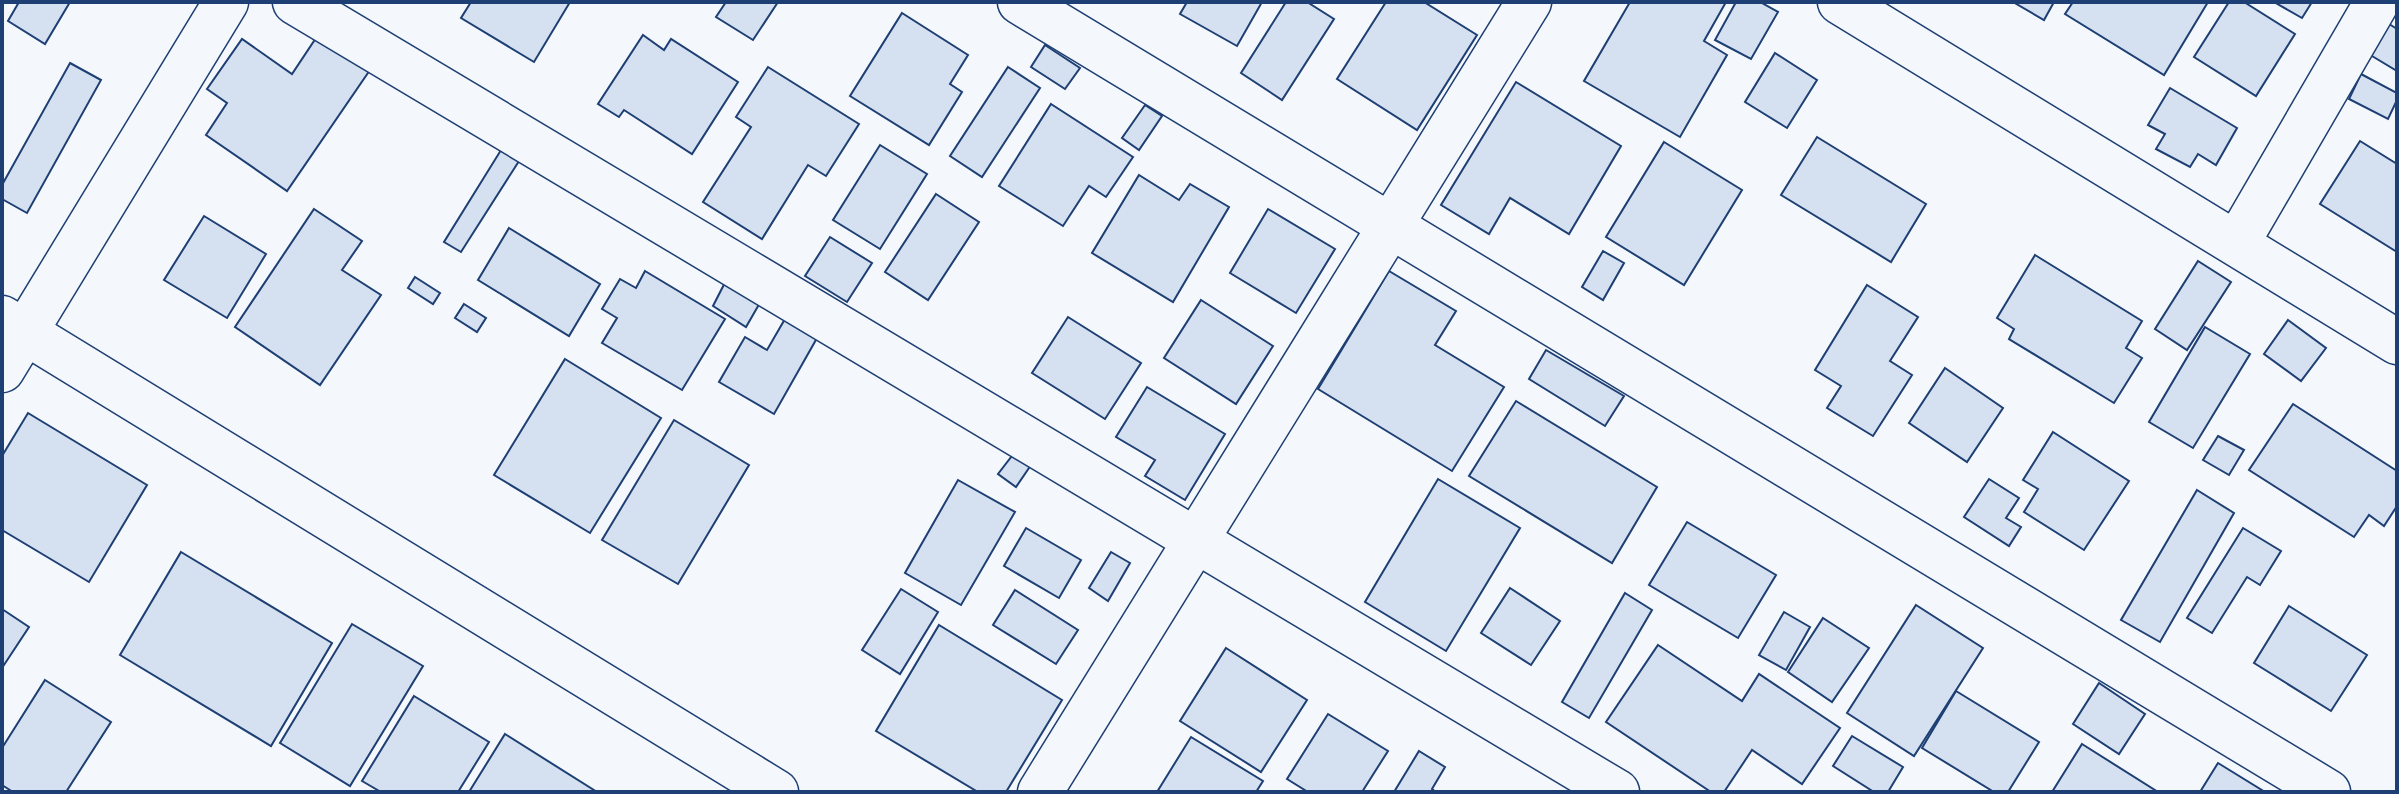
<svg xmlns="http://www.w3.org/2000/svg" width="2399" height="794" viewBox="0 0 2399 794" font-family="'Libre Baskerville',serif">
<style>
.building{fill:#d5e0f0;stroke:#1d3f73;stroke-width:2}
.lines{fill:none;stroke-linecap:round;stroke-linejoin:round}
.minor-casing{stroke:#1d3f73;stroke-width:47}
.minor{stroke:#f4f7fb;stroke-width:44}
</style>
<rect width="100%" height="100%" fill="#f4f7fb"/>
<g class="building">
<path d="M19,2h51l-25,42 -37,-23z"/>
<path d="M471,2h99l-36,60 -73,-44z"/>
<path d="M726,2h52l-25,38 -37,-23z"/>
<path d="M1187,2h75l-25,44 -57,-32z"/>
<path d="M1286,2h21l27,17 -52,81 -41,-27z"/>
<path d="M1386,2h38l53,33 -60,95 -80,-51z"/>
<path d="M1630,2h96l-22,39 23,14 -47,82 -96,-56z"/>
<path d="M1736,2h24l18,10 -27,47 -36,-19z"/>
<path d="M2013,2h41l-10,18z"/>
<path d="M2073,2h135l-44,73 -99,-61z"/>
<path d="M2229,2h15l51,32 -39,62 -62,-39z"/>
<path d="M2274,2h38l-10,16z"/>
<path d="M902,13l66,42 -18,29 12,8 -33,53 -79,-49z"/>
<path d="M2386,22l11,7v42l-30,-18z"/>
<path d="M320,32l52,35 -85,124 -81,-56 21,-32 -20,-14 35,-50 50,35z"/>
<path d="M643,35l21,15 7,-11 67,43 -46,72 -68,-44 -5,7 -21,-13z"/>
<path d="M1045,45l35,23 -15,21 -34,-22z"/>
<path d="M1775,53l42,27 -30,48 -42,-26z"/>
<path d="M70,63l31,17 -74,133 -25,-14v-14z"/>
<path d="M768,67l91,57 -33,52 -18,-11 -46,74 -59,-37 48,-75 -15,-10z"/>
<path d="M1008,67l32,21 -58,89 -32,-21z"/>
<path d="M2361,74l36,19v7l-9,19 -39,-20z"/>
<path d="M1516,82l105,64 -52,88 -59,-36 -21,36 -48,-29z"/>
<path d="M2170,88l67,40 -21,37 -18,-11 -8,13 -34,-18 9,-15 -17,-9z"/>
<path d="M1051,104l82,53 -27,40 -17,-11 -26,40 -64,-40z"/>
<path d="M1145,105l17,11 -23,34 -17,-12z"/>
<path d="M1817,137l109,67 -35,58 -110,-67z"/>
<path d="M2360,141l37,23v88l-77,-48z"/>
<path d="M1664,142l78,48 -58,95 -78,-48z"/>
<path d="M880,145l47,29 -47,75 -47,-29z"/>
<path d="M501,150l18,11 -58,91 -17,-10z"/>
<path d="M1139,175l40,25 11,-16 39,23 -56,95 -81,-49z"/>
<path d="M936,194l43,28 -51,78 -43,-28z"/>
<path d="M314,209l48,32 -20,29 39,25 -61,90 -85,-58z"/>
<path d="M1268,209l67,40 -39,64 -66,-40z"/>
<path d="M204,216l62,38 -39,64 -63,-38z"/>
<path d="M509,228l91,56 -31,52 -91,-56z"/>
<path d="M830,237l42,26 -25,39 -42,-26z"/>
<path d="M1603,251l21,12 -21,37 -21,-13z"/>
<path d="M2035,255l107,66 -16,27 16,10 -28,45 -105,-64 5,-10 -17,-11z"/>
<path d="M2198,261l33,21 -44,68 -32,-21z"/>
<path d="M734,265l31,29 -19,33 -33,-21z"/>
<path d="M645,271l80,48 -43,71 -80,-47 15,-25 -15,-9 18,-30 16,9z"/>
<path d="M1389,271l67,40 -21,34 69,42 -52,84 -134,-82z"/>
<path d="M415,277l25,16 -7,11 -25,-16z"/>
<path d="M1867,285l51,32 -28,44 22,14 -39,61 -46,-28 14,-22 -26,-16z"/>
<path d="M1201,300l72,46 -37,58 -72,-46z"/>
<path d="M464,304l22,14 -9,14 -22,-14z"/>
<path d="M1068,317l73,46 -36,56 -73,-46z"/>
<path d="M785,319l32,19 -43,76 -55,-32 26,-45 22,13z"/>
<path d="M2288,320l38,28 -25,33 -37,-27z"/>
<path d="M2205,327l45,27 -57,94 -44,-26z"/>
<path d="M1546,350l78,46 -19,30 -76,-47z"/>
<path d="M565,359l96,59 -71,115 -96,-58z"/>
<path d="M1945,368l58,40 -36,54 -58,-39z"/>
<path d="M1147,387l78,47 -40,66 -40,-24 10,-16 -39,-23z"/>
<path d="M1516,401l141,86 -45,76 -143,-87z"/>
<path d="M2293,404l104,67v35l-13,20 -15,-11 -15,22 -105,-67z"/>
<path d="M28,413l119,72 -58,97 -87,-52v-74z"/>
<path d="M674,420l75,45 -71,119 -76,-44z"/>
<path d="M2053,432l76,49 -45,69 -60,-38 14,-23 -15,-9z"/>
<path d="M2218,436l26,14 -15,25 -26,-15z"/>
<path d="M1015,452l16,13 -15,22 -18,-13z"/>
<path d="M1438,479l82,49 -74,123 -81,-49z"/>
<path d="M1989,479l30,19 -13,20 15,9 -12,19 -45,-29z"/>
<path d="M958,480l57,32 -54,93 -56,-32z"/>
<path d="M2197,490l37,23 -74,129 -39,-22z"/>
<path d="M1687,522l89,53 -38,63 -89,-53z"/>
<path d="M1026,528l55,32 -22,38 -55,-32z"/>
<path d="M2243,528l38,23 -21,34 -13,-8 -35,56 -25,-15z"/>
<path d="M181,552l151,91 -61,103 -151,-91z"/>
<path d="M1111,552l19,11 -22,38 -19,-13z"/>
<path d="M1510,588l50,33 -29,44 -50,-32z"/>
<path d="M901,589l37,23 -38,62 -38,-24z"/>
<path d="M1015,590l63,40 -22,34 -63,-39z"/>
<path d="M1625,593l27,17 -63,108 -27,-16z"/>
<path d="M1916,605l67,43 -69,108 -67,-43z"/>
<path d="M2289,606l78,49 -36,56 -77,-48z"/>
<path d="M2,609l27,18 -27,41z"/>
<path d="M1784,612l26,15 -24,43 -27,-15z"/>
<path d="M1823,618l46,30 -37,54 -44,-30z"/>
<path d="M352,624l71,42 -73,120 -70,-43z"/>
<path d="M939,625l123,75 -56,92h-28l-102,-61z"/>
<path d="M1658,645l84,56 17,-27 81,54 -38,56 -50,-34 -28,42h-13l-105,-70z"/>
<path d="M1226,648l81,52 -46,72 -81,-51z"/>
<path d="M45,680l66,42 -45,70h-53l-11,-7v-37z"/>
<path d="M2099,683l46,31 -26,40 -46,-30z"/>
<path d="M1956,691l83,51 -31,50h-14l-72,-44z"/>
<path d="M414,696l75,46 -31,50h-77l-19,-11z"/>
<path d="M1328,714l60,37 -26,41h-54l-21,-13z"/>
<path d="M505,734l92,58h-128z"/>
<path d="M1852,736l51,31 -15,25h-14l-41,-26z"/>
<path d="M1191,737l72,44 -7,11h-99z"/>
<path d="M2082,744l76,48h-106z"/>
<path d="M1419,751l26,16 -13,22 4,3h-42z"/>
<path d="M2218,763l47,29h-65z"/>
</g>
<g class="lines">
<defs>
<g id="minor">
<path d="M295,2l1322,790"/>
<path d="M1020,2l1308,790"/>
<path d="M1840,2l557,340"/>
<path d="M2237,243l140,-241"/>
<path d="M2,318l774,474"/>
<path d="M2,370l224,-368"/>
<path d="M1040,792l489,-790"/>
</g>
</defs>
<use href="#minor" class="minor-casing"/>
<use href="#minor" class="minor"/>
</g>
<rect width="2399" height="794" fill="none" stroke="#1d3f73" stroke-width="8"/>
</svg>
